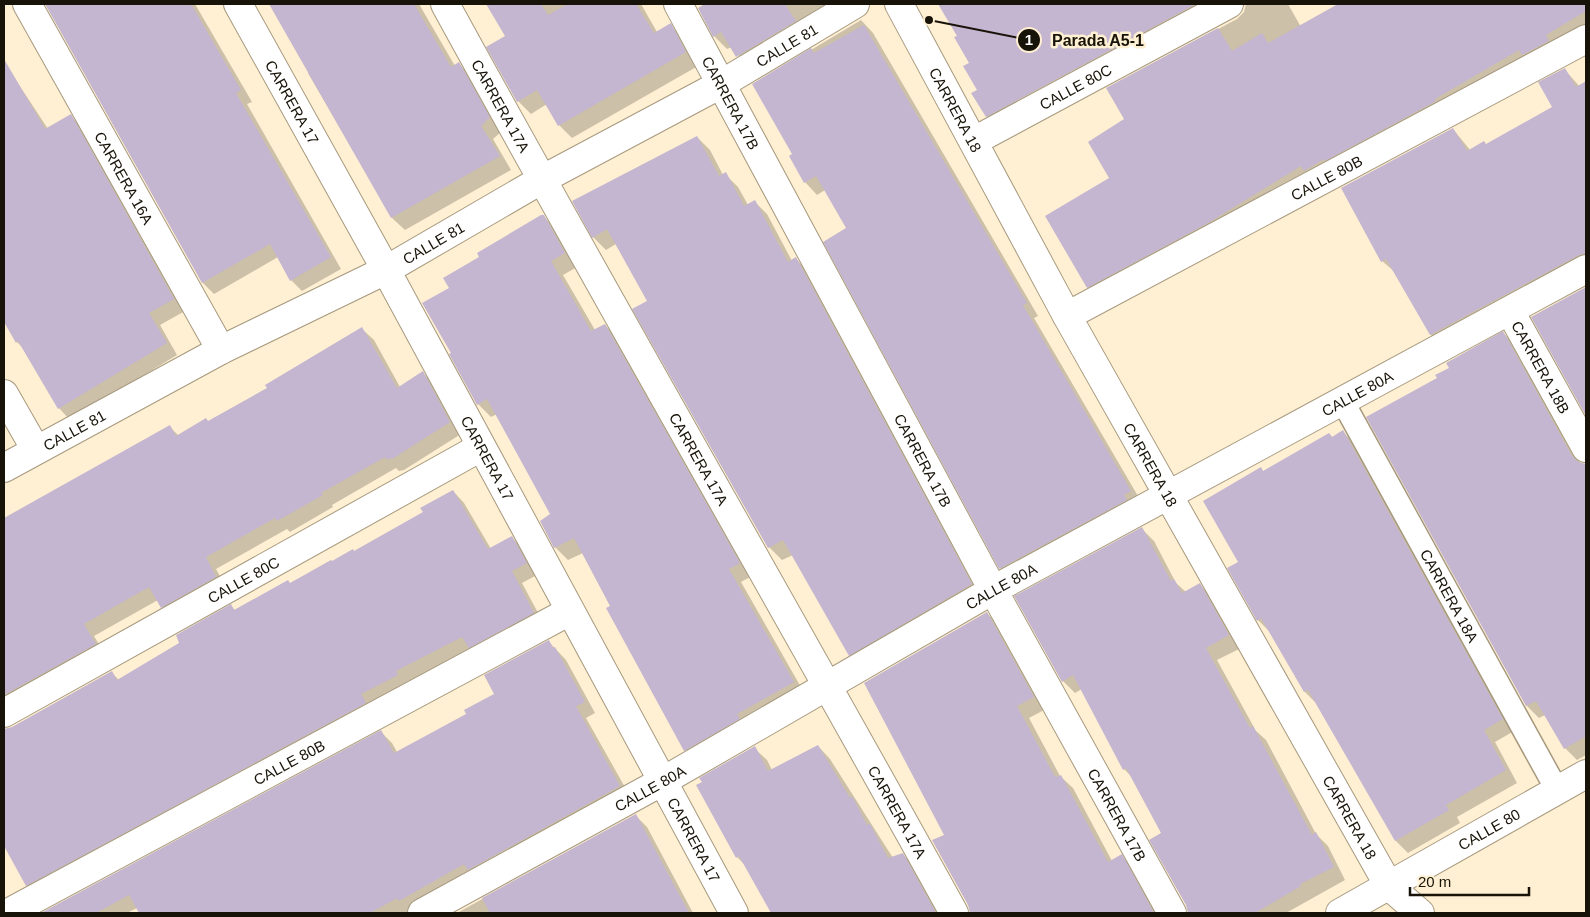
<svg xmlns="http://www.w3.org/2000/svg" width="1590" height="917" viewBox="0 0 1590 917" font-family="Helvetica,sans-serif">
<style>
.shadow{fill:#0003}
.building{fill:#c4b5d0}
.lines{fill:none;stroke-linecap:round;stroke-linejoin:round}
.lane-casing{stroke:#a7997e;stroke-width:25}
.street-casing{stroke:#a7997e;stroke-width:30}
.lane{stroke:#fff;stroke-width:22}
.street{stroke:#fff;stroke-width:28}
.labels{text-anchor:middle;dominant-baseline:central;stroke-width:5;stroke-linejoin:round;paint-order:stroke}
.street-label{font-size:15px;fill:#181308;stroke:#fff0d3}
.leader{fill:none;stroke:#181308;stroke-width:2}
.callout-dot{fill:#181308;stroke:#fff0d3;stroke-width:2}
.mark-label{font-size:15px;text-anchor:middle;font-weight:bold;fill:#fff}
.callout-label{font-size:16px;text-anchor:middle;font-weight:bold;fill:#181308;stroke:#fff0d3;stroke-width:5;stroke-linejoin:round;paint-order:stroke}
</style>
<rect width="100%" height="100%" fill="#fff0d3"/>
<g class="shadow">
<path d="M46,4h149l57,98 -5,2 94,165 -39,22 -11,-11 -13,-23 -64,37 -11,-11z"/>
<path d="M274,4h145l36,62 4,-2 13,13 30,54 -9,8 18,31 -106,60 -13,-12 -84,-145 2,-1 -38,-67z"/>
<path d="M489,4h152l16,28 13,-7 13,13 15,28 -126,72 -13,-13 -12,-21 -16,10 -13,-13 -11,-64z"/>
<path d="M707,4h149l-106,65 -18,-22 -5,2 -13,-13 -15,-28z"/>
<path d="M940,4h289l-231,124 -11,-12 -16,-52 -12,-28z"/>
<path d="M1246,4h42l13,23 39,-23h246v25l-487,270 -11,-12 37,-168 -18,-31 130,-69 7,-7z"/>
<path d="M861,20l12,13 165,283 -4,2 108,185 -129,77 -13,-12 -152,-339 -23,-39 -8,5 -12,-13 -11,-27 -40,-71z"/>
<path d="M4,62l44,67 23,-13 11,12 103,183 -25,14 17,30 -107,65 -11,-12 -35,-59 -7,-7 -13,-22v-8l2,-1 -2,-4z"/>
<path d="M1565,70l15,17 6,-4v187l-142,77 -13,-12 -35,-62 -14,-12 71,-132 17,21 16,-5 68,-38z"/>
<path d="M697,137l13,13 13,25 2,-1 13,13 10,18 6,-4 13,13 25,47 4,-2 13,13 175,325 -121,71 -13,-13 -57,-100 -11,5 -13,-13 -121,-245 -32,-58 -10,6 -13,-13z"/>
<path d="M544,217l13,13 20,37 -14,8 32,55 10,-5 13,13 134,238 -11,6 65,114 -108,67 -13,-13 -102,-197 -15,7 -13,-13 -14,-25 11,-8 -55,-100 -6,3 -13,-13 -25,-50 -2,-66 30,-30z"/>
<path d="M1586,288v126l-53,-97z"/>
<path d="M362,329l12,11 26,47 23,-14 11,11 27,50 -57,36 -5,1 -3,-3 -64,37 1,2 -43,25 -3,-3 -71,40 11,20 -54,29 -15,-18 -64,36 12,20 -102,59v-189l166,-99 9,9 29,-14 60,-34z"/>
<path d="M1503,333l13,12 65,119 5,1v290l-9,5 -12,-12 -20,-33 -6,3 -12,-12 -159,-288 70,-40z"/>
<path d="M1343,432l12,12 159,287 -19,11 22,41 -60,34 3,6 -52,30 -12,-12 -79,-137 -12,-12 -34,-59 -13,-13 -18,-58 24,-90 65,-38 4,4z"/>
<path d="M453,491l11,12 27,46 21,-11 12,11 13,26 -15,8 22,41 -72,25 -66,34 2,3 -370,210 -11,-11 -23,-42v-113l8,-2 99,-56 8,8 62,-37 50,-37 5,5 119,-59 69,-39z"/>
<path d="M1142,529l12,12 22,42 10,9 14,-7 12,12 29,51 -24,12 39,71 10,9 50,94 12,12 17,34 -59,33h-97l-26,-79 -30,-56 -9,-9 -42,-80 -7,4 -12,-12z"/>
<path d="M987,613l12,12 47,84 -17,9 31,58 13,12 39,73 9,-5 13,12 25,45h-188l-26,-77z"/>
<path d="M549,642l17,18 29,53 -9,5 45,80 -208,115h-282l-4,-5 -10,5h-84l338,-181 11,11 5,9 71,-38 28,-19z"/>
<path d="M818,746l12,13 63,99 9,-4 13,12 26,47h-168l-27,-47 -9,-9 17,-109 13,12 5,10z"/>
<path d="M635,815l12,12 46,86h-236z"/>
</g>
<g class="building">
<path d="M45,4h146l50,86 -5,3 95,164 -41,24 -20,-37 -68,39z"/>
<path d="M269,4h145l37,63 8,-5 31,55 -9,9 19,30 -109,62z"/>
<path d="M486,4h55l7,11 20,-11h68l18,29 17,-10 15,29 -128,74 -21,-36 -20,12 -31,-55 19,-11z"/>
<path d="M705,4h80l11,17 -60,36 -15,-25 -8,5 -15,-29z"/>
<path d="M938,4h258l-210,113 -15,-24 6,-3 -14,-24 6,-3 -15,-26 3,-1z"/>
<path d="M1338,4h248v7l-40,24 3,6 -27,14 -3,-5 -84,49 1,2 -111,60 -1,-2 -20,12 -3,-5 -93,57 -121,65 -42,-72 64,-38 -21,-36 36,-23 -18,-31 112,-60 14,23 30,-18 6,10z"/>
<path d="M864,25l163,278 -4,2 108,186 -7,4 3,5 -128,69 -176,-327 23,-14 -30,-52 -12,7 -15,-27 3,-2 -40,-70 59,-36 3,5z"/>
<path d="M4,59l41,70 26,-15 103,185 -25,14 18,30 -109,66 -40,-68 -2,2 -12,-21z"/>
<path d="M1565,68l11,19 10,-6v172l-7,2 -149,80 -44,-76 -5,3 -40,-74 112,-60 14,23 17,-10 2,3 66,-37 -14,-25z"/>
<path d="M697,136l22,40 7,-4 18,34 11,-6 33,62 8,-5 176,327 -123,72 -66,-116 -15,8 -136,-239 15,-8 -40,-72 -15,9 -20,-37z"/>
<path d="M541,215h3l21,38 -14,8 40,70 14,-7 135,239 -11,6 65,113 -57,32 3,5 -56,32 -78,-143 4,-2 -36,-68 -20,10 -14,-27 10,-7 -63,-115 -10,6 -28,-51 2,-1 -29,-50 27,-15 -6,-10 36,-21 -2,-4z"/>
<path d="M1586,287v129l-55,-99z"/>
<path d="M362,327l35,61 26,-17 27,51 -58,37 -1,-1 -4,2 -2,-3 -64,36 2,2 -46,26 -2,-3 -69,39 10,20 -55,31 -12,-21 -65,37 12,20 -92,51v-177l166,-93 6,11 30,-18 2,3 59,-33 -2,-3z"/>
<path d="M1503,331l69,125 6,6 8,2v272l-22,13 -28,-48 -10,5 -160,-289 71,-39 -2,-3 14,-7 -3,-5z"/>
<path d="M1343,430l160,289 -19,11 22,40 -60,35 3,5 -54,31 -87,-151 -4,2 -43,-74 -4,3 -30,-53 11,-6 -35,-61 58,-34 2,4 66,-38 3,4z"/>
<path d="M453,490l35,59 24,-13 15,27 -15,8 22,42 -65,35 -7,-11 -66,34 2,4 -37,19 5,9 -340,183 -22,-40v-117l8,-2 100,-56 5,9 62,-37 -3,-8 55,-31 3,6 54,-30 2,3 41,-23 1,1 21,-12 1,2 69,-39 -3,-4z"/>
<path d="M1142,527l29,54 3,-2 8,14 18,-10 29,52 -23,13 44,80 3,-2 59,109 4,-3 18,35 -34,17 1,2 -46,27h-67l-2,-8 -37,-65 12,-7 -35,-65 -3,2 -50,-95 -11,7 -48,-86z"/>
<path d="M987,612l47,85 -17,9 37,69 3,2 4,-2 47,87 14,-8 32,59h-184l-2,-8 -36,-65 12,-5 -80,-152z"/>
<path d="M549,640l4,8 2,-1 30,55 -9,4 44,80 -152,84 -4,-6 -65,37 -2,-3 -27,15h-231l-10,-18 -33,18h-55l340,-183 13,23 72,-39 -2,-4 30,-16 -10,-19z"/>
<path d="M818,745l32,53 2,-2 15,29 3,-1 18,34 15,-5 33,60h-165l-32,-57 -3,2 -40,-73 6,-3 -3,-4 56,-32 13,25z"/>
<path d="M636,814l53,99h-199l-8,-15z"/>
</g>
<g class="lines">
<defs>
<g id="lane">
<path id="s1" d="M1343,402l214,388"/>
</g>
<g id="street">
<path id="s2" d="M27,4l194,346"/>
<path id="s3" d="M238,4l148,266 348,643"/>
<path id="s4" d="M445,4c167,305 341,605 509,909"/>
<path id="s5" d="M678,4l315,586 179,323"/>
<path id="s6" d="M899,4l168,312 322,570 31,27"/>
<path id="s7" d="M974,141l255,-137"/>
<path id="s8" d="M1510,311l76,137"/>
<path id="s9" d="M1067,316l519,-277"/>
<path d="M4,394l32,56"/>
<path id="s10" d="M4,468l217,-118 165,-80 155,-90 182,-97 132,-79"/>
<path id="s11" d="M4,713l477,-266"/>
<path id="s12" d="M8,913l562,-302"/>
<path id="s13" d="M422,913l241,-132 330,-191 593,-321"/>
<path id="s14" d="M1340,913l246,-139"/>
</g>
</defs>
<use href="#lane" class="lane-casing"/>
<use href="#street" class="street-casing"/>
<use href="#lane" class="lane"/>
<use href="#street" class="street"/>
</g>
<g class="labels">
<g class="street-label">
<text stroke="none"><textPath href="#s10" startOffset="890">CALLE 81</textPath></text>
<text stroke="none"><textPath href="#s7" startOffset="115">CALLE 80C</textPath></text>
<text stroke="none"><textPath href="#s5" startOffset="112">CARRERA 17B</textPath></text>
<text stroke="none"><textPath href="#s3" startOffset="112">CARRERA 17</textPath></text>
<text stroke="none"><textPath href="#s4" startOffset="116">CARRERA 17A</textPath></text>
<text stroke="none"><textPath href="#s6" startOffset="120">CARRERA 18</textPath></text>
<text stroke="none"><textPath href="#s2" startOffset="199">CARRERA 16A</textPath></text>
<text stroke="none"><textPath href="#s9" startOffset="294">CALLE 80B</textPath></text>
<text stroke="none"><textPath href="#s10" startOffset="485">CALLE 81</textPath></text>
<text stroke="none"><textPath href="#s8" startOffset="64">CARRERA 18B</textPath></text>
<text stroke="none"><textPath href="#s13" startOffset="1070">CALLE 80A</textPath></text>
<text stroke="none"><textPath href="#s10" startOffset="80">CALLE 81</textPath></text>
<text stroke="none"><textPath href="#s3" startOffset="518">CARRERA 17</textPath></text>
<text stroke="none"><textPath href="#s4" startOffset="521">CARRERA 17A</textPath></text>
<text stroke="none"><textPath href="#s5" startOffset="518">CARRERA 17B</textPath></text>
<text stroke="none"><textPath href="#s6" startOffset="525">CARRERA 18</textPath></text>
<text stroke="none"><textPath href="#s11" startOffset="274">CALLE 80C</textPath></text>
<text stroke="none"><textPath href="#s13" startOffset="665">CALLE 80A</textPath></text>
<text stroke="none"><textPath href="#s1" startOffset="221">CARRERA 18A</textPath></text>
<text stroke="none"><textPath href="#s12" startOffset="319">CALLE 80B</textPath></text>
<text stroke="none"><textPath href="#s13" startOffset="260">CALLE 80A</textPath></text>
<text stroke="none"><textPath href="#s4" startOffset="926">CARRERA 17A</textPath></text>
<text stroke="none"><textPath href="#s5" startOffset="922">CARRERA 17B</textPath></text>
<text stroke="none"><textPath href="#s6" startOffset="930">CARRERA 18</textPath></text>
<text stroke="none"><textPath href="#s14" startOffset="171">CALLE 80</textPath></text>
<text stroke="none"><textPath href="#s3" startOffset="952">CARRERA 17</textPath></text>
</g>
</g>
<path class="leader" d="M929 20L1029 40"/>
<g class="callout-dot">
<circle cx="929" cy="20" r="5"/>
<circle cx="1029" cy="40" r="12"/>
</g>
<g class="mark-label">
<text x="1029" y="45">1</text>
</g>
<g class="callout-label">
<text x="1098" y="46">Parada A5-1</text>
</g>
<rect width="1590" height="917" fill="none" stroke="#181308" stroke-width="10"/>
<path d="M1410 887v8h119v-8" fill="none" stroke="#181308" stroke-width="2.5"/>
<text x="1418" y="887" font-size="15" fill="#181308" stroke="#fff0d3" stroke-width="4" paint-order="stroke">20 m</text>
</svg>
